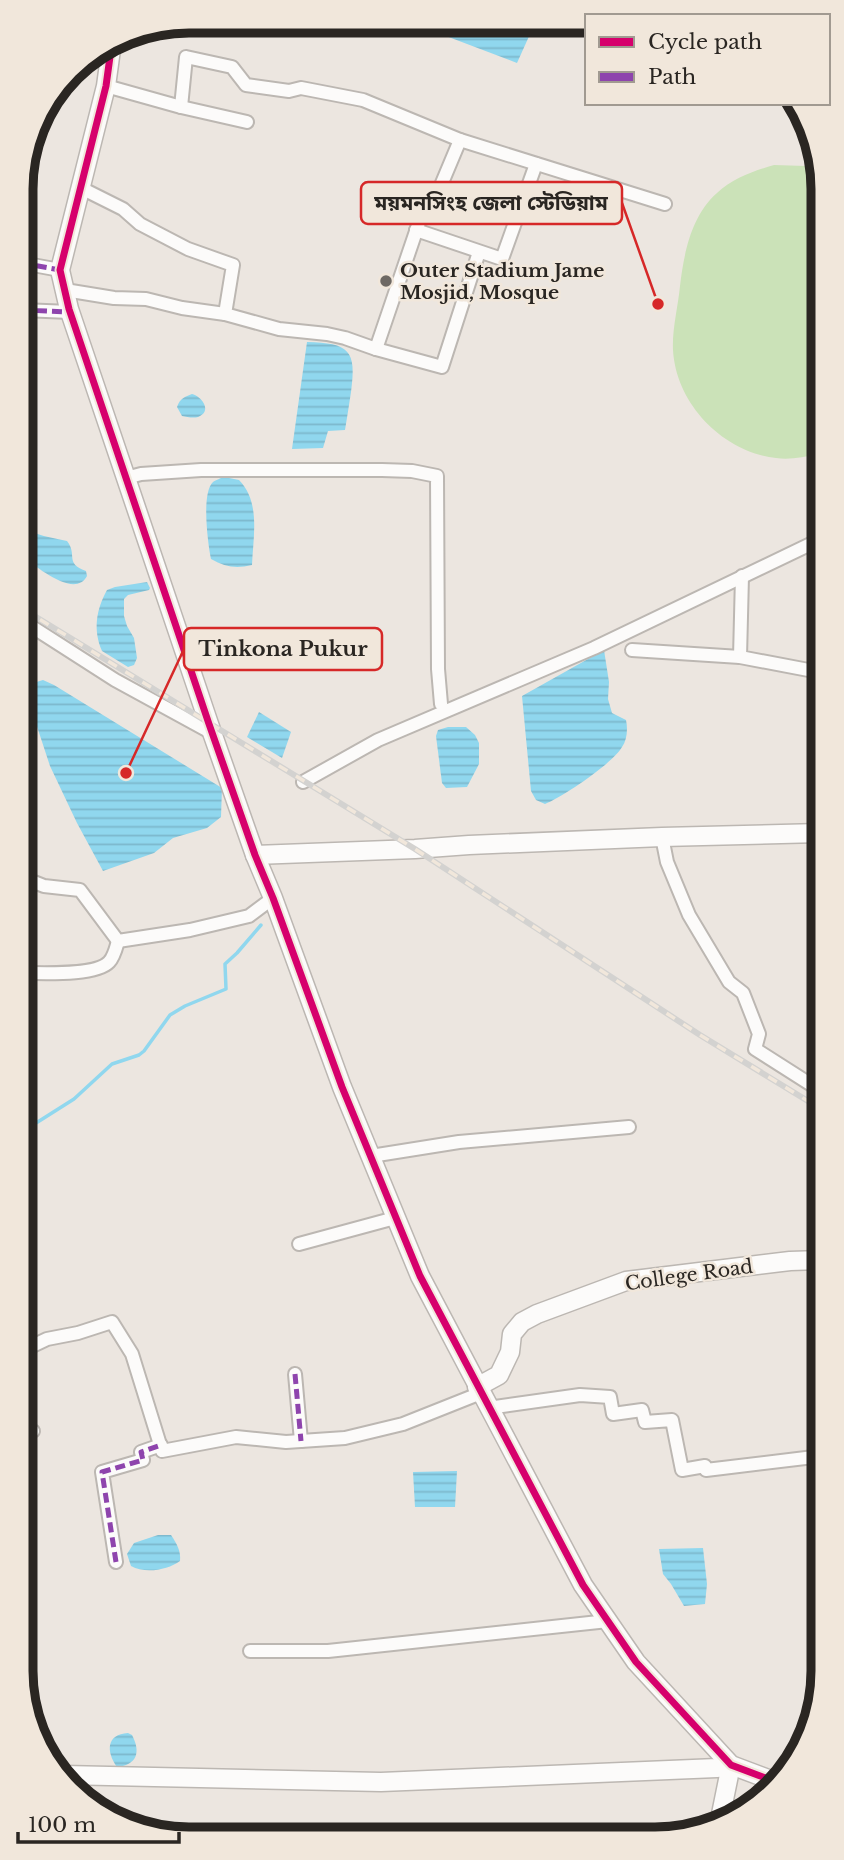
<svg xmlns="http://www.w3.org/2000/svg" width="844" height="1860" viewBox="0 0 844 1860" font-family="'Libre Baskerville','Noto Sans Bengali',serif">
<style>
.grass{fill:#cbe2b8}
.water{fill:url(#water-rules)}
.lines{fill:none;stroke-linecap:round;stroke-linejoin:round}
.stream{stroke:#90d7ee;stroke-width:3.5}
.street-casing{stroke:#bcb7b2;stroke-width:16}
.secondary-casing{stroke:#bcb7b2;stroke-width:21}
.street{stroke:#fcfbfa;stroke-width:12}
.secondary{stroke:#fcfbfa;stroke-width:18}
.rail-casing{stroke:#d3d2d0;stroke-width:6}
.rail{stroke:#f1e7db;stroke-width:3.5;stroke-dasharray:10;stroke-linecap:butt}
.quiet{stroke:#8e44ad;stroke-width:5;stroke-dasharray:10 5;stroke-linecap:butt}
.cycleway-casing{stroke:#f1e7db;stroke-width:11}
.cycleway{stroke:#d6006c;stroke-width:7}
.poi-dot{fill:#6e6964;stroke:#f1e7db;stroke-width:2.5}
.labels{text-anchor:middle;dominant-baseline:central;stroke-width:5;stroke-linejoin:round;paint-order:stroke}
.poi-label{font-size:19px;font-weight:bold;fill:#2a2622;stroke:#f1e7db;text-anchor:start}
.street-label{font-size:19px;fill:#2a2622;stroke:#f1e7db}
.rim{fill:none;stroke:#2a2622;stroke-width:9}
.leader{fill:none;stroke:#d62828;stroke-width:2.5}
.callout-dot{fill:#d62828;stroke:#f1e7db;stroke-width:2.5}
.callout{fill:#f1e7db;stroke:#d62828;stroke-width:2.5}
.callout-label{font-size:21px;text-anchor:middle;font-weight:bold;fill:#2a2622}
</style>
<defs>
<pattern id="water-rules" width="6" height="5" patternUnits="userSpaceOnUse" patternTransform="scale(1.75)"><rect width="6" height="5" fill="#90d7ee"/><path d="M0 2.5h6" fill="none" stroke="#7cb8cc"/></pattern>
</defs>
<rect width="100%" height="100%" fill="#ece6e0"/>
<path class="grass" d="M774,165l32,1 11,3 1,285c-14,3 -28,6 -42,4 -53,-6 -100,-54 -103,-108 -1,-21 5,-43 7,-64 4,-33 11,-70 37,-93 16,-15 37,-22 57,-28z"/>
<g class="water">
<path d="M442,23h93l-18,40 -79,-30z"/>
<path d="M307,342c42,1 50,8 44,50 -2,13 -4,26 -6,38l-17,1 -5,17 -31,1z"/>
<path d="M192,394c9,2 20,16 8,22 -4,3 -13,1 -18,0l-5,-9c3,-9 8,-10 15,-13z"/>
<path d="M224,477l15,3c22,22 14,58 13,85 -16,4 -27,2 -41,-6 -3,-15 -10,-66 2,-77 1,-1 10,-5 11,-5z"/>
<path d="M23,525c13,12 28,12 44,16 11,14 -3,22 19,30l1,5c-12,23 -50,-9 -64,-19z"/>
<path d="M147,582l3,6 -1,2 -21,5 -4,4v17l3,10 7,12 3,20 -3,7 -6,2 -26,-16c-9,-21 -6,-41 5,-61l8,-3z"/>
<path d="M604,650l5,32 -1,17 4,14 14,7c2,9 1,20 -4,27 -9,16 -59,50 -77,57l-9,-4 -5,-9 -9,-95z"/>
<path d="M43,680l11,5 168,103 -1,29 -14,11 -34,10 -19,15 -51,18 -26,-48 -27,-57 -25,-76 5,-6z"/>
<path d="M259,712l32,20 -9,26 -35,-21z"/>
<path d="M448,727h18l9,8 4,8v21l-12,23 -21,1 -4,-5 -6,-47 2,-6z"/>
<path d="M457,1471l-2,36h-40l-2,-35z"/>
<path d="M158,1535h13c6,9 10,16 9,26 -12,9 -35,13 -49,5l-4,-12 7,-11z"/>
<path d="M703,1548l4,36 -2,20 -21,2 -13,-22 -8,-10 -4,-25z"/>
<path d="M128,1733l4,2c9,17 5,30 -15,32 -11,-15 -11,-33 11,-34z"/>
</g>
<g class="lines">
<path class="stream" d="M25,1130l49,-31 38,-35 27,-9 5,-4 26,-36 15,-9 41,-17 -1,-25 12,-11 24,-28"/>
<defs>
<g id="street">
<path d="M106,86l75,21 66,15"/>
<path d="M181,107l5,-50 46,10 14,18 43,6 12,-3 62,12 97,40 205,64"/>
<path d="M81,188l42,21 17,15 48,25 45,16 -8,49 54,15 48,5 18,4 31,11 66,18 37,-115"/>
<path d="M416,230l86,29 34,-95"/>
<path d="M22,263l38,7"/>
<path d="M65,290l49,8 32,1 36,9 43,6"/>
<path d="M22,310l48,2"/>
<path d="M376,349l51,-150 7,3 26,-62"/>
<path d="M126,478l15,-4 60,-4h181l30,1 25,5 1,193 3,35"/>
<path d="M742,576l-2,81 79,15"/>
<path d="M23,621l92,59 97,53"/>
<path d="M632,650l108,7"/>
<path d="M303,782l75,-42 216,-92 225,-108"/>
<path d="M662,837l5,25 22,53 40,67 14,11 16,41 -4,15 66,42"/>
<path d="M24,878l20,8 36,4 38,51 72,-11 59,-14 24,-18"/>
<path d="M24,973c19,0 72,3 85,-11 5,-5 7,-14 9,-21"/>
<path d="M371,1156l88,-14 170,-15"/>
<path d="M299,1244l96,-26"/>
<path d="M26,1349l21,-10 31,-6 34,-11 20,32 30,97 74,-14 50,5 59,-4 58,-14 78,-31"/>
<path d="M295,1374l6,67"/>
<path d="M488,1408l92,-13 30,2 3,17 29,-4 3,12 27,-2 10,50 23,-4 1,4 116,-14"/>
<path d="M26,1433l7,-2"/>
<path d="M116,1562l-14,-90 41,-12 -2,-8 20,-7"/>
<path d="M250,1651h78l280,-30"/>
</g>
<g id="secondary">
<path d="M112,42l-6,44 -46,184 9,39 140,415 46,131 18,43 69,189 78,189 163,309 53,77 95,103 48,18"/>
<path d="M255,855l160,-6 54,-4 193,-8 158,-4"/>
<path d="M477,1387l22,-12 11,-23 2,-18 10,-12 15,-8 89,-33 164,-20 31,-1"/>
<path d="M64,1775l317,7 336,-14 14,-3 -12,59"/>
</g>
</defs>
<use href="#street" class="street-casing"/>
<use href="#secondary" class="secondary-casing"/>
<use href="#street" class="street"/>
<use href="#secondary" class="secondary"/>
<defs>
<path id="rail" d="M23,609l392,240 285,186 121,74"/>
</defs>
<use href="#rail" class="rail-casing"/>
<use href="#rail" class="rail"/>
<g class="quiet">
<path d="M22,263l38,7"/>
<path d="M22,310l48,2"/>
<path d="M295,1374l6,67"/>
<path d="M116,1562l-14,-90 41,-12 -2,-8 20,-7"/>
</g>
<defs>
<path id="cycleway" d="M112,42l-6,44 -46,184 9,39 140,415 46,131 18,43 69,189 78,189 163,309 53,77 95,103 48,18"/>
</defs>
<use href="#cycleway" class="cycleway-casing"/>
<use href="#cycleway" class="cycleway"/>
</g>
<circle class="poi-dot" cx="386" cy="281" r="7"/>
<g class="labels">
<g class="poi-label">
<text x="400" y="270">Outer Stadium Jame<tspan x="400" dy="22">Mosjid, Mosque</tspan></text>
</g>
<g class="street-label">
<text transform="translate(689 1275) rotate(-8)">College Road</text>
</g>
</g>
<path d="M0 0H844V1860H0ZM189 33H655A156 156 0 0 1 811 189V1671A156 156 0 0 1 655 1827H189A156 156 0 0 1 33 1671V189A156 156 0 0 1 189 33Z" fill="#f1e7db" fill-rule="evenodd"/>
<path class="rim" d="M189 33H655A156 156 0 0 1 811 189V1671A156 156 0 0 1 655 1827H189A156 156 0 0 1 33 1671V189A156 156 0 0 1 189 33Z"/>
<path class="leader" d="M658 304L622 203M126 773L184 649"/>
<g class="callout-dot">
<circle cx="658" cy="304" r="7"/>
<circle cx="126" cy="773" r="7"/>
</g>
<g class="callout">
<rect x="361" y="182" width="261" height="42" rx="7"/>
<rect x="184" y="628" width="198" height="42" rx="7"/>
</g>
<g class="callout-label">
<text x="491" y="210">ময়মনসিংহ জেলা স্টেডিয়াম</text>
<text x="283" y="656">Tinkona Pukur</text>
</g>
<rect x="585" y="14" width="245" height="91" fill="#f1e7db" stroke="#a19a91" stroke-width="2"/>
<rect x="599" y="37" width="35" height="10" fill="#d6006c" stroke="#a19a91" stroke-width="2"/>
<text x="648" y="49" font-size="21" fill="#2a2622">Cycle path</text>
<rect x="599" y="72" width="35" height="10" fill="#8e44ad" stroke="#a19a91" stroke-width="2"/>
<text x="648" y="84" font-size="21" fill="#2a2622">Path</text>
<path d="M18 1832v10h161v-10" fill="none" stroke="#2a2622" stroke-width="3.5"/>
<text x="28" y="1832" font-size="21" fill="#2a2622" stroke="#f1e7db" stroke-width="5" paint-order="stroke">100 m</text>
</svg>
